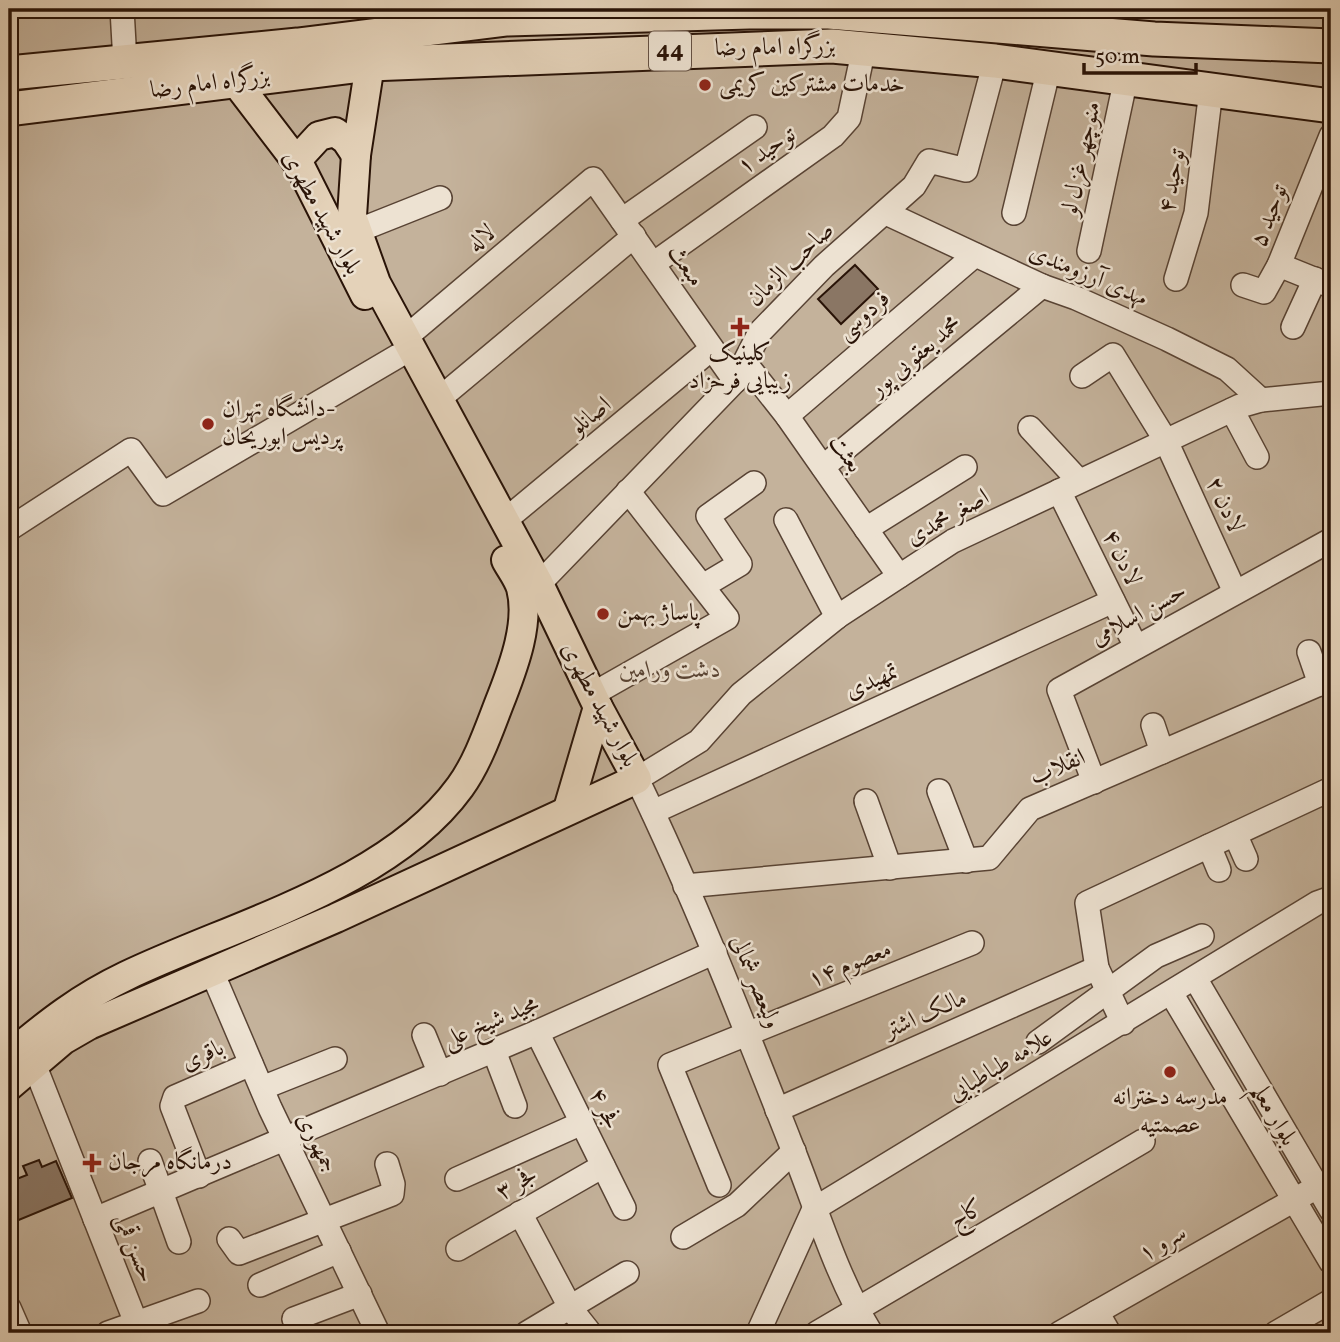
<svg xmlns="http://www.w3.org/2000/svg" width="1340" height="1342" viewBox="0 0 1340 1342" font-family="Vollkorn,Amiri,serif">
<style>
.green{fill:#c4b29b;stroke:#766251;stroke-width:2}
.building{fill:#8a7664;stroke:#291307;stroke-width:2}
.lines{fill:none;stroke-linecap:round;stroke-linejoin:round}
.minor-casing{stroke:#584334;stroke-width:26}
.major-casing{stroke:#291307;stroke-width:32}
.highway-casing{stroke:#291307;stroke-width:37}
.minor{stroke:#ede2d2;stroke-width:23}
.major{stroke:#e4d2b9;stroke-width:28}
.highway{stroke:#e4d2b9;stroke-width:33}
.poi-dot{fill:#8f2418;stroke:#ede2d2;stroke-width:2.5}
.labels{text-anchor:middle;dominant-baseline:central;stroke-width:5;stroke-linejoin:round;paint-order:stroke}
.shield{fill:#ede2d2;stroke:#645144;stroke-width:2}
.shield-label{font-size:23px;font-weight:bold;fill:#291307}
.street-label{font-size:24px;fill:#291307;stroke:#ede2d2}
.poi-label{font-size:24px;fill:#291307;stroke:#ede2d2;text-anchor:start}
.park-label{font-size:24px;font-style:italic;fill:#584333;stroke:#ede2d2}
</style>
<rect width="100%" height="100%" fill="#e4d2b9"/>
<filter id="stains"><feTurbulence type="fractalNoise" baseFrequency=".00286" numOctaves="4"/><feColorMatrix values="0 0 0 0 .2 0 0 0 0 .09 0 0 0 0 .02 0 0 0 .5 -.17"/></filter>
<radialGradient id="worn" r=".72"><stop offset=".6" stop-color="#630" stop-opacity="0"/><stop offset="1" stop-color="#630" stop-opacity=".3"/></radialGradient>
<rect class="green" x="9" y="9" width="1322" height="1324"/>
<g class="building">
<path d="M855,265l23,24 -37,35 -23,-25z"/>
<path d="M39,1160l3,7 14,-6 16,37 -63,26v-42l18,-7 -4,-9z"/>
</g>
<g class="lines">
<defs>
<g id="minor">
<path d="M122,9l3,53"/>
<path d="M886,213l156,73 34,12 91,41 60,30 34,31"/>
<path d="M1014,213l35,-145"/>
<path d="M622,220l133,-93"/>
<path d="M357,231l83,-33"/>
<path d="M1089,251l37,-173"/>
<path d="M653,264l180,-128 16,-18 15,-70"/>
<path d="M1279,265l52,21"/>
<path d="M1176,279l20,-66 15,-123"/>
<path d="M1243,285l21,7 15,-27 52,-129"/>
<path d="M1293,327l22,-48"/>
<path d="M405,338l188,-159 142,202"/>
<path d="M746,364l41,52 112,160"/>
<path d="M1082,376l31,-21 53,86 69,151"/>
<path d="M439,399l195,-163"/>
<path d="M1232,410l25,47"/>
<path d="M787,416l188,-161"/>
<path d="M1030,428l49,53"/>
<path d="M823,467l219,-181"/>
<path d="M1059,491l77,156"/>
<path d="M786,520l51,97"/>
<path d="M503,522l207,-172"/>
<path d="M9,529l122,-79 32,44 235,-138"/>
<path d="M866,529l99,-62"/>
<path d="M539,584l196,-203 25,-49 64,-66 90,-80 15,-25 37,9 29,-109"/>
<path d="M703,586l37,-22 -32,-48 46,-33"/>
<path d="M1309,652l11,32"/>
<path d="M593,694l134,-76 -99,-127"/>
<path d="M1153,725l9,27"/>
<path d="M1094,782l-35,-92 272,-150"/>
<path d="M939,791l27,70"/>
<path d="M866,801l24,67"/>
<path d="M653,812l460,-211"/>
<path d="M1235,834l11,25"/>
<path d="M1209,846l10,24"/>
<path d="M685,886l304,-28 41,-49 301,-130"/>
<path d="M212,972l58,136 108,225"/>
<path d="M1195,978l136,232"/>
<path d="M1171,993l160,269"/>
<path d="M1123,1023l-26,-55 -10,-65 244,-114"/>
<path d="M537,1032l87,176"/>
<path d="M424,1035l16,39"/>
<path d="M1038,1042l118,-86 46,-20"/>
<path d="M494,1051l21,55"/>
<path d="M34,1064l106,269"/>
<path d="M262,1088l73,-29"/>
<path d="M777,1110l320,-142"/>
<path d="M150,1161l29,81"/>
<path d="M199,1176l-27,-70 3,-9 76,-33"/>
<path d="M457,1179l125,-56"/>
<path d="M719,1185l-49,-120 302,-122"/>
<path d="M520,1213l51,96 19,24"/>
<path d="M95,1219l442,-187 178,-80"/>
<path d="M683,1237l54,-32 57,-54"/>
<path d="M229,1239l10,14 153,-59 1,-10 -6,-20"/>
<path d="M458,1249l145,-83"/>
<path d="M260,1285l79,-34"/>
<path d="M9,1308l11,25"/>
<path d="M1097,1312l12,21"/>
<path d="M294,1319l66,-25"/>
<path d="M108,1333l90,-32"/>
<path d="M527,1333l100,-60"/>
<path d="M758,1333l56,-124 503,-306 14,-5"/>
<path d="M817,1333l326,-192"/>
<path d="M871,1333c-36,-59 -55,-127 -81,-191 -48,-122 -96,-245 -153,-363l62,-38 42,-47 96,-77 116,-76 287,-135 21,-6 70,-7"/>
<path d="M1060,1333l257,-146"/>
<path d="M1276,1333l55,-32"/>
</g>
<g id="major">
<path d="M235,81l65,85 65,129"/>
<path d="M296,161l23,-25 16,-4 11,8 10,15"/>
<path d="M568,809l30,-102"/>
<path d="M9,1056c39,-33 71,-58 117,-80 106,-51 263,-91 334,-189 19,-26 30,-61 42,-91 12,-31 28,-74 19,-108 -3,-10 -11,-20 -15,-28"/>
<path d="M9,1086l54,-46 26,-15 247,-107 301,-139 -39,-72 -59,-123 -163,-301 -24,-67 4,-61 14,-91"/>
</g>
<g id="highway">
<path d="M9,73l289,-28 209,-26 242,-7h80l325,27 177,7"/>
<path d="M9,109l361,-45 462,-18 163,15 336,45"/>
</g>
</defs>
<use href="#minor" class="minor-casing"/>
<use href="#major" class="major-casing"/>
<use href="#highway" class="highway-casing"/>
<use href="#minor" class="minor"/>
<use href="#major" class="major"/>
<use href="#highway" class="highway"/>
</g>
<g class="poi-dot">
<circle cx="705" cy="85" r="7"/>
<path d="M736.5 316.5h7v7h7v7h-7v7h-7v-7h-7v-7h7z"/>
<circle cx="208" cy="424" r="7"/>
<circle cx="603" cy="614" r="7"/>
<circle cx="1170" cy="1072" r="7"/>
<path d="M88.5 1152.5h7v7h7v7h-7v7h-7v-7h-7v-7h7z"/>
</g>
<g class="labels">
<rect class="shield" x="649" y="31.5" width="42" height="39" rx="5"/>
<g class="shield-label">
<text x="670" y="51">44</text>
</g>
<g class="street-label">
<text transform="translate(775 48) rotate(-1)">بزرگراه امام رضا</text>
<text transform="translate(210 84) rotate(-7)">بزرگراه امام رضا</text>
<text transform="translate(767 151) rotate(-35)">توحید ۱</text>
<text transform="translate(1082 159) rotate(-78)">منوچهر غزل لو</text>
<text transform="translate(1173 181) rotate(-80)">توحید ۴</text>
<text transform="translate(321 213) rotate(61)">بلوار شهید مطهری</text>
<text transform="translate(1270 216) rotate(-69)">توحید ۵</text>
<text transform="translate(482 239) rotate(-41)">لاله</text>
<text transform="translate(791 265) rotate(-44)">صاحب الزمان</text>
<text transform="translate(685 266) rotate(56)">مبعث</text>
<text transform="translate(1088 276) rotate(23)">مهدی آرزومندی</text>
<text transform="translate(864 316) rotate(-41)">فردوسی</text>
<text transform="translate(916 357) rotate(-40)">محمد یعقوبی پور</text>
<text transform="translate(591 417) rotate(-40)">اصانلو</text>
<text transform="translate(845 454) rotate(55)">بعثت</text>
<text transform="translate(1224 505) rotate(65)">لادن ۲</text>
<text transform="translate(948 518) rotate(-29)">اصغر محمدی</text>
<text transform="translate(1121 558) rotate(64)">لادن ۴</text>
<text transform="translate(1139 615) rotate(-29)">حسن اسلامی</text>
<text transform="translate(872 682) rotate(-24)">تمهیدی</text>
<text transform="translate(599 705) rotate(62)">بلوار شهید مطهری</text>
<text transform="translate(1058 768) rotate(-23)">انقلاب</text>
<text transform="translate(850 965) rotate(-22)">۱۴ معصوم</text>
<text transform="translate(755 982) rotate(68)">ولیعصر شمالی</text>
<text transform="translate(926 1015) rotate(-24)">مالک اشتر</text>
<text transform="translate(491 1023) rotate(-23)">مجید شیخ علی</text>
<text transform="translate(203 1056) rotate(-24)">باقری</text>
<text transform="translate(1001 1066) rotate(-31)">علامه طباطبایی</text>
<text transform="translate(604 1109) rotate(64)">فجر ۴</text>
<text transform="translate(1273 1115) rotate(60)">بلوار معلم</text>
<text transform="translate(316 1143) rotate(64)">جمهوری</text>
<text transform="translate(517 1184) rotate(-30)">فجر ۳</text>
<text transform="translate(967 1215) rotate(-30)">کاج</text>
<text transform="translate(1163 1244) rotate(-30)">سرو ۱</text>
<text transform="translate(134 1248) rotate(69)">حسن قمی</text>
</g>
<g class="poi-label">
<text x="719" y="85">خدمات مشترکین کریمی</text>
<text x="740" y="354" text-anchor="middle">کلینیک<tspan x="740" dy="28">زیبایی فرحزاد</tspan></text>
<text x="222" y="410">دانشگاه تهران-<tspan x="222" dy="28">پردیس ابوریحان</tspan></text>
<text x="617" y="614">پاساژ بهمن</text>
<text x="1170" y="1098" text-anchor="middle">مدرسه دخترانه<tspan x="1170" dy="28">عصمتیه</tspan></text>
<text x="108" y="1163">درمانگاه مرجان</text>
</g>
<g class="park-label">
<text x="670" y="671">دشت ورامین</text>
</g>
</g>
<rect width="1340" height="1342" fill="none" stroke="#e4d2b9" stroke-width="35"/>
<rect x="10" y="10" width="1319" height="1321" fill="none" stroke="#291307" stroke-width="3.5"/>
<rect x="18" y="18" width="1305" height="1307" fill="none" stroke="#291307" stroke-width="2"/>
<path d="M1084 63v10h112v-10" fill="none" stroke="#291307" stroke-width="3.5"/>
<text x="1095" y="63" font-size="21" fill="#291307" stroke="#ede2d2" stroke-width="5" paint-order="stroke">50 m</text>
<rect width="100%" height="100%" filter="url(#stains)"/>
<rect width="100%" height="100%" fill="url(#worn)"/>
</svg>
